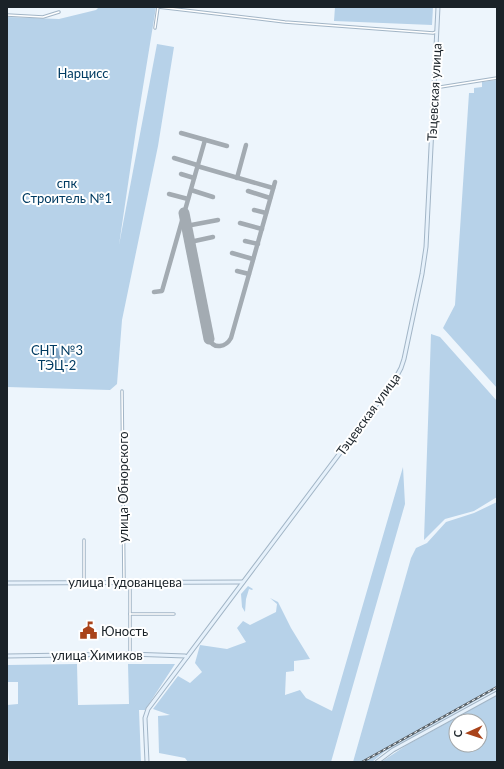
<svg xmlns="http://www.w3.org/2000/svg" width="504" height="769" viewBox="0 0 504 769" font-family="Lato,sans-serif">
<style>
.green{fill:#b7d2e9;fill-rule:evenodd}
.water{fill:#87aac8}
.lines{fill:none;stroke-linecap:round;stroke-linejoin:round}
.taxiway{stroke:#a3abb2;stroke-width:4.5}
.runway{stroke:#a3abb2;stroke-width:11}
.street-casing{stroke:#a2b5c6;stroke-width:3.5}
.secondary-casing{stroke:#a2b5c6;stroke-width:5}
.street{stroke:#fff;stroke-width:1.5}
.secondary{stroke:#e6f1fb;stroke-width:3}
.rail-casing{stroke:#596167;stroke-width:2.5}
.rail{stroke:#fff;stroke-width:1;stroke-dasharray:3;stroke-linecap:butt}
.labels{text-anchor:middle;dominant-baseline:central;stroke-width:4;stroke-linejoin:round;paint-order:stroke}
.park-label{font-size:13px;fill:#003b62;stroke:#fff}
.street-label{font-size:13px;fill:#1a2228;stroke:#fff}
.poi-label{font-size:13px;fill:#1a2228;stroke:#fff;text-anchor:start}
</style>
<rect width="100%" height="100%" fill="#edf5fc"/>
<g class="green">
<path d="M99,7h57l-20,123 -17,115 38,-201 17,3 -16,99 -36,174 -5,64 -7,6 -103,-3v-370l52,2 37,-9z"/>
<path d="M335,7h98l-1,18 -98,-4z"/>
<path d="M496,80l1,5v303l-54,-60 12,-23 14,-212h5v-5l8,-1v-5z"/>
<path d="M431,334l9,3 57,64v96l-23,14 -29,8 -21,21z"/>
<path d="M403,467l2,37 -74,258h-143l-3,-4 -26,-5 -1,-37 12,-1 -17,-6 25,-33 12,7 12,-11 -7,-9 5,-18 27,4 19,-7 -9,-14 6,-7 7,4 26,-13 1,-8 -7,-6 8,4 13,26 19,31 -16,2v10l-8,1 -1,23 15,-5 6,8 26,13z"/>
<path d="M497,502v187l-113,63 -12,10h-19l58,-204 5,-10 11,-5 19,-21 28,-9z"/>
<path d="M248,586l5,3 -1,1 -3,-1 -3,10 -1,13 -3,-5 -1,-13z"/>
<path d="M77,664l1,41 51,-1 -1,-40h47l-30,46h-6l2,52h-132l-2,-23v-34l11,-1v-22h-11v-17z"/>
<path d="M497,695v67h-116l26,-17zM456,721h24v24h-24z"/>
</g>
<path class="water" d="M56,348l2,1c2,5 1,10 8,11l1,5 -1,2h-3l-1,-2 -5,1 -6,-4 -2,-7 1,-6z"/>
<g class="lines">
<g class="taxiway">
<path d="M181,133l46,13"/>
<path d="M174,158l23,7"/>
<path d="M197,166l76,22"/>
<path d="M181,174l13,4"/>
<path d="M237,178l9,-33"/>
<path d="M191,190l22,7"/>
<path d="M248,191l22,7"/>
<path d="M169,194l19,5"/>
<path d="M254,210l12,3"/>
<path d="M240,223l22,6"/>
<path d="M186,226l32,-6"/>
<path d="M245,241l13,3"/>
<path d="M190,242l23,-5"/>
<path d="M232,253l21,6"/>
<path d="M237,271l12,3"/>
<path d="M154,292l8,-1 43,-151"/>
<path d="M209,339c5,11 17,8 22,-1l44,-156"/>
</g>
<path class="runway" d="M184,213l25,126"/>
<defs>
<g id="street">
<path d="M158,7l127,15 148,11 3,-1"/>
<path d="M7,15l36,2 16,-5"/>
<path d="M155,28l3,-21"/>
<path d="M434,88l63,-10"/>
<path d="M122,391l2,191"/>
<path d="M84,540v42"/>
<path d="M130,614h44"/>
<path d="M130,654v-72"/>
</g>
<g id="secondary">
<path d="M7,583l236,-1"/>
<path d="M7,656l123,-2 55,2 2,1"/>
<path d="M147,762l-2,-44 3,-9 246,-328 7,-13 3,-9 18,-85 4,-27 12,-240"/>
<path d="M377,762l16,-12 104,-57"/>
</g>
</defs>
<use href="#street" class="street-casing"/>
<use href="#secondary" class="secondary-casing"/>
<use href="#street" class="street"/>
<use href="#secondary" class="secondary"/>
<defs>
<path id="rail" d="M362,762l135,-75"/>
</defs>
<use href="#rail" class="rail-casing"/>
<use href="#rail" class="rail"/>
</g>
<defs>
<symbol id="civic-bare" viewBox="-9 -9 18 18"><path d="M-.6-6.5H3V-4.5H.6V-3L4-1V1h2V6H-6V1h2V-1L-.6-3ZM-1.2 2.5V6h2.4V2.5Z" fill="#a9431a" stroke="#fff" stroke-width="2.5" paint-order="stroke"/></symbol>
</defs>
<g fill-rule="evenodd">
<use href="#civic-bare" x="76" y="618" width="25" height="25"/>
</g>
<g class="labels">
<g class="park-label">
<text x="83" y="73">Нарцисс</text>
<text x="67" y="183">спк<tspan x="67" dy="15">Строитель №1</tspan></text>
<text x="57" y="350">СНТ №3<tspan x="57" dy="15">ТЭЦ-2</tspan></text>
</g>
<g class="street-label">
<text transform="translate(434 92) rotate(-87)">Тэцевская улица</text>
<text transform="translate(368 414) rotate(-54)">Тэцевская улица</text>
<text transform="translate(123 487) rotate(-90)">улица Обнорского</text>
<text x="125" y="582">улица Гудованцева</text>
<text x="97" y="655">улица Химиков</text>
</g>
<g class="poi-label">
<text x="101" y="631">Юность</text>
</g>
</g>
<rect width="504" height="769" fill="none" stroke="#1a2228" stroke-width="16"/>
<g transform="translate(468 733) rotate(267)"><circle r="19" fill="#ffffff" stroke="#a3a7a9"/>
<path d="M0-3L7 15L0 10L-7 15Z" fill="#a9431a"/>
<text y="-6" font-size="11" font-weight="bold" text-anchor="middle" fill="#1a2228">С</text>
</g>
</svg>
